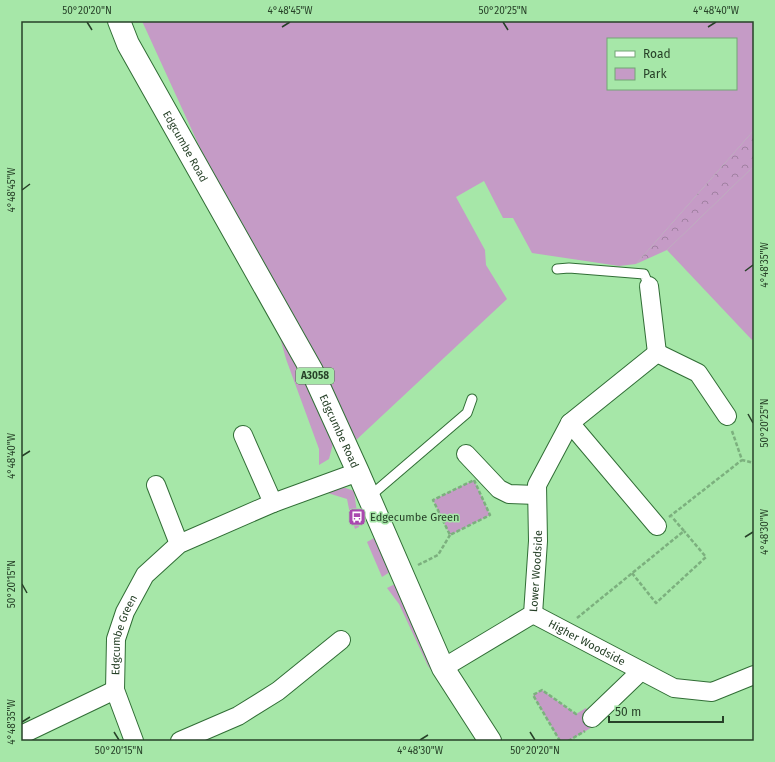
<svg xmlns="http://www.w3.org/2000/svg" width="775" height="762" viewBox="0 0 775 762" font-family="'Fira Sans',sans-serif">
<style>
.green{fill:#c59bc6;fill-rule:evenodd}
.forest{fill:url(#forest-crowns)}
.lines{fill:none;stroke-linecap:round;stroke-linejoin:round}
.service-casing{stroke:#316e36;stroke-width:11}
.minor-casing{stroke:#316e36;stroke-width:20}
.primary-casing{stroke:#316e36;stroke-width:24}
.path{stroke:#7cb07e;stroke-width:2.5;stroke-dasharray:4 2;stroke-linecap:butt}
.service{stroke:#fff;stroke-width:9}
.minor{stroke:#fff;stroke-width:18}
.primary{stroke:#fff;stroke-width:22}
.ticks{fill:none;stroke:#274128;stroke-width:1.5}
.labels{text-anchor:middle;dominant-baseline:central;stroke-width:3;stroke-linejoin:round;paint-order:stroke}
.shield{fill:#a6e7a8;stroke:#4d734e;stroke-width:1}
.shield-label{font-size:10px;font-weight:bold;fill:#274128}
.street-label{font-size:11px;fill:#274128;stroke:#a6e7a8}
.poi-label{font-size:11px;fill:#274128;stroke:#a6e7a8;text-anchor:start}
.neatline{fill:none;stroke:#274128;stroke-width:1.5}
.ticks-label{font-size:10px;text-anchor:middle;fill:#274128}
</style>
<defs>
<pattern id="forest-crowns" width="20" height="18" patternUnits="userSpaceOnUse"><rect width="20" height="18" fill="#c59bc6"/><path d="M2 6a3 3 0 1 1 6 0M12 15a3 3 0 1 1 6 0" fill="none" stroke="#a080a1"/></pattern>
</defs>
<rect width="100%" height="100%" fill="#a6e7a8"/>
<g class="green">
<path d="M142,21h612v109l-118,134 -17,2 -87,-13 -19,-35h-10l-19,-37 -28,16 29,53 1,15 21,34 -153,143 -110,-213 -43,-79zM608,39h128v50h-128z"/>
<path d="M754,166v171l-2,3 -85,-90z"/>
<path d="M278,330l37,66 19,44 -5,19 -10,6v-16l-33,-90z"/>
<path d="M474,480l16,35 -40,20 -17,-35z"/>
<path d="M337,485l17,6 5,36 -4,2 -6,-20 -2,-10 -29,-9z"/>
<path d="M374,538l16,34 -8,5 -15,-35z"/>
<path d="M395,584l42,85 -6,1 -3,-4 -29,-62 -12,-16z"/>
<path d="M542,690l34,24 10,-6 10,17 -28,16h-8l-27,-46z"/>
</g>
<path class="forest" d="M754,130v36l-87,84 -31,14z"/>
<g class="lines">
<defs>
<g id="service">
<path d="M557,269l12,-1 75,6 5,12"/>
<path d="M369,497l98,-84 5,-14"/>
</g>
<g id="minor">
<path d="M649,286l8,67"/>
<path d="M570,423l87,103"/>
<path d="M243,435l30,68"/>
<path d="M466,454l33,35 10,5 28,1"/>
<path d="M156,485l23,59"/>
<path id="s1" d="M533,614l141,74 38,4 42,-17"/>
<path id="s2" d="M443,668l90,-54 5,-73 -1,-56 33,-62 87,-70 41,20 29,43"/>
<path d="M592,718l49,-47"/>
<path d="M21,735l94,-45"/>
<path id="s3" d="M134,741l-19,-51 1,-51 9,-27 20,-37 34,-31 94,-41 85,-31"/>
<path d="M180,741l58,-25 40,-25 63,-51"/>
</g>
<g id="primary">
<path id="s4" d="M119,21l9,23 184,327 46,101 85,196 47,73"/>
</g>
</defs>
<use href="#service" class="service-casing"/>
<use href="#minor" class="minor-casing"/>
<use href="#primary" class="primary-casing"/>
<g class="path">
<path d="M732,431l10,29 12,3"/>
<path d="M474,480l16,35 -40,20 -17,-35z"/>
<path d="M669,517l73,-57"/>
<path d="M418,565l20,-10 12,-20"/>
<path d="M632,573l24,30 50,-46 -22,-26"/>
<path d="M577,618l107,-87 -12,-14"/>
<path d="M560,741l-27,-46 9,-5 34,24 1,-1"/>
<path d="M568,741l17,-10"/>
</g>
<use href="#service" class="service"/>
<use href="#minor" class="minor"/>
<use href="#primary" class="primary"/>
</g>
<path class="ticks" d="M87,22l5,8M503,22l5,8M282,27l8,-5M708,27l8,-5M22,190l8,-6M745,271l8,-6M748,414l5,9M22,456l8,-5M745,537l8,-5M22,584l5,9M22,722l8,-5M114,732l5,8M530,732l5,8M420,740l8,-5"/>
<defs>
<symbol id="bus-square" viewBox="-11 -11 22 22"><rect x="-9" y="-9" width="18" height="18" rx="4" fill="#a948af" stroke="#a6e7a8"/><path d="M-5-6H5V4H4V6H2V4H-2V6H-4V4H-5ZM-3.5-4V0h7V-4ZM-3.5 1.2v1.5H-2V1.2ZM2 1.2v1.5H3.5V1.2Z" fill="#fff"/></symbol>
</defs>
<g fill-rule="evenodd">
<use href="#bus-square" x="347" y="507" width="20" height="20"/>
</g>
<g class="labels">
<rect class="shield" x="296" y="368" width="38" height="16" rx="3"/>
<g class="shield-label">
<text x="315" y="376">A3058</text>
</g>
<g class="street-label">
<text stroke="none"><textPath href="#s4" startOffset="142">Edgcumbe Road</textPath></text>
<text stroke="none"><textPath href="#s4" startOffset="466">Edgcumbe Road</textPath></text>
<text stroke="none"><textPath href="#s2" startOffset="148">Lower Woodside</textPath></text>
<text stroke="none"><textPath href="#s3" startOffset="111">Edgcumbe Green</textPath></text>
<text stroke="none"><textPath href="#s1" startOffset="61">Higher Woodside</textPath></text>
</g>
<g class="poi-label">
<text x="370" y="517">Edgecumbe Green</text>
</g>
</g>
<rect width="775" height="762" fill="none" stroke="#a6e7a8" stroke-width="44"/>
<rect x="607" y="38" width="130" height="52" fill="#a6e7a8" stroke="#73a575"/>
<rect x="615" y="51" width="20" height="6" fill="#ffffff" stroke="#73a575"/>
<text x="643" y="58" font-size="12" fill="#274128">Road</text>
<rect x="615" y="68" width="20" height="12" fill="#c59bc6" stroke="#73a575"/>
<text x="643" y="78" font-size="12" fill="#274128">Park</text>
<path d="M609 716v6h114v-6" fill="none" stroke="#274128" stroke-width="2"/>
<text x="615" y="716" font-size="12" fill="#274128" stroke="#a6e7a8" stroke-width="3" paint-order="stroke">50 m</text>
<rect x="22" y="22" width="731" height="718" class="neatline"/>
<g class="ticks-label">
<text x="87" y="14">50°20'20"N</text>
<text x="290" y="14">4°48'45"W</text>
<text x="503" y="14">50°20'25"N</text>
<text x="716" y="14">4°48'40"W</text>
<text transform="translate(11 190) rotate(-90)" y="4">4°48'45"W</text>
<text transform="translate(764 265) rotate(-90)" y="4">4°48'35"W</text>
<text transform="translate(764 423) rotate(-90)" y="4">50°20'25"N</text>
<text transform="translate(11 456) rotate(-90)" y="4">4°48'40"W</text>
<text transform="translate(764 532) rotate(-90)" y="4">4°48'30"W</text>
<text transform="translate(11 584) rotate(-90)" y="4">50°20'15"N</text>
<text transform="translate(11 722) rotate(-90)" y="4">4°48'35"W</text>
<text x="119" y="754">50°20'15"N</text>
<text x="420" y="754">4°48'30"W</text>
<text x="535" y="754">50°20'20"N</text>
</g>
</svg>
